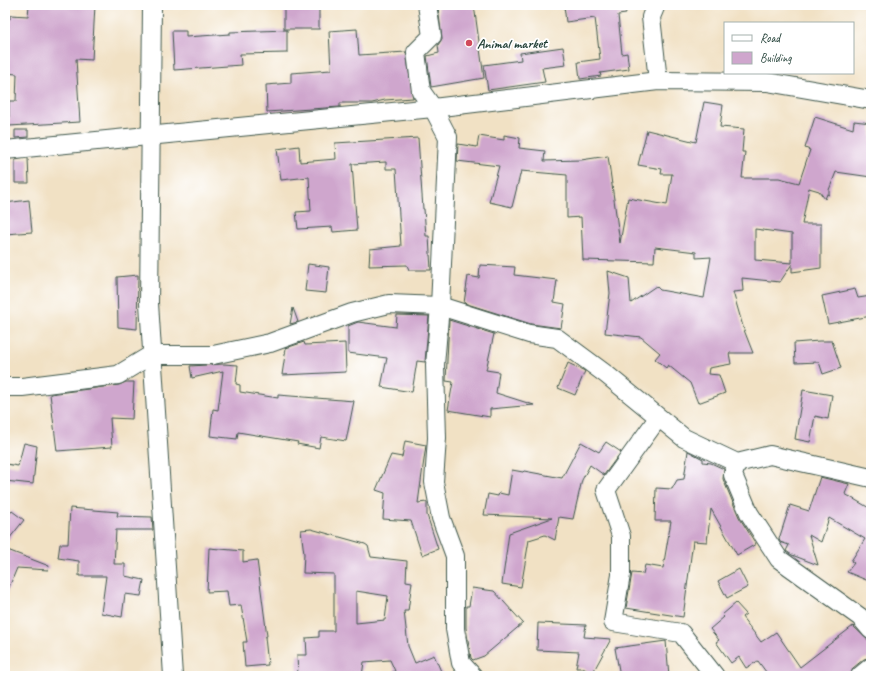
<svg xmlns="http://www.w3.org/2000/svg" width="876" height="681" viewBox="0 0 876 681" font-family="Caveat,sans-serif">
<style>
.building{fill:#cfa6cd;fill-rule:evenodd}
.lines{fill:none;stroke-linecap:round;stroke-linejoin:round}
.minor-casing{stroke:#3e564a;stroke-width:20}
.minor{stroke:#fff;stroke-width:18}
.poi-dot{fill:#d1495b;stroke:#fff;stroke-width:1.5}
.labels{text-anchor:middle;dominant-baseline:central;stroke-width:3.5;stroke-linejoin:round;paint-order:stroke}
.poi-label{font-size:14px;font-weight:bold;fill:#1f3d34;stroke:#fff;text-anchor:start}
</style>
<rect width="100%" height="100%" fill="#fff"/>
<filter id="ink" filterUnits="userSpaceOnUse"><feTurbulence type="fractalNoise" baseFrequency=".025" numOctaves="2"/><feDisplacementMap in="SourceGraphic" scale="8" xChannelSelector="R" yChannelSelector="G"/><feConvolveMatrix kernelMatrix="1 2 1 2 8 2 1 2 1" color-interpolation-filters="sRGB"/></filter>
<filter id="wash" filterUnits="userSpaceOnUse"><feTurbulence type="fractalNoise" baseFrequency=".012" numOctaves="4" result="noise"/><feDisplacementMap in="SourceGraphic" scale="16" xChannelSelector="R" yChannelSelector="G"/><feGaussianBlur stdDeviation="0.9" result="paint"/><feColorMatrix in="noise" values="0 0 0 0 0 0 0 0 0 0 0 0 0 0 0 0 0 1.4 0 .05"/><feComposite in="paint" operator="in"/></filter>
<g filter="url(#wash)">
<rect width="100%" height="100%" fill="#f1e1c4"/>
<g id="blocks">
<g class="building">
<path d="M29,5h66l-3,55 -16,-1 4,63 -71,4v-25h7l1,-27 -12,-1v-54h5v-4l18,1z"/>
<rect x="284" y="5" width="35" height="24"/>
<path d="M455,5h19l10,73 -53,9 -4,-31 12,-3 -1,-8 4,-6 -4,-32z"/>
<path d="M564,5h61l1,9 -8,1 4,39 5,-1 2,16 -29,4 1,3 -21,3 -2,-17 22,-3 -5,-41 -29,4z"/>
<path d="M357,29l2,26 47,-3 7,46 -28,2 -13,3h-32v4l-73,5 -1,-27 25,-2v-10l40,-3 -2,-39z"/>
<path d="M287,30v23l-47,1 1,11 -67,5 -2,-39h14v6l44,-3v-2z"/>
<path d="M563,47l3,18 -24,3 3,14 -57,8 -4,-25 37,-5 -1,-7z"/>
<path d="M704,102l19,3 -3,22 24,2 -2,23h3l-3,26h37l20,5 11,-33 -5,-2 10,-31 38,12 1,-8 17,2v54l-35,-5 -7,18v5l-2,-1 -2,5 -6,-8 -10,-3 -7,36h19v44l-29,4v-8l-12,18 -38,-4 1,13 -10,1 11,38 9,23h-24l2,11 -22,4 -1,6 11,1 6,18 -27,10 -8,-20 -22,-18 -2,3 -11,-9 5,-6 -19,-16 -36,-4 5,-40 -2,-22 21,7 2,25 25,-17 4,4 44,8 7,-41 -15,1v-6l-41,-5 -1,15 -71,-2 -2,-43 -14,1v-43l-46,-4 -9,36 -23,-5 10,-36 -42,-5 1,-17 19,3 2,-11 25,4v-5l16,3 -1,10 26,3 -1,10 37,-1 27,-4 12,87 8,-45 39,7 5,-31h-11l1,-5 -24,-4 9,-35 49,12zM755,229l37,5v29l-37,-3z"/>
<path d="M15,130h13v7l-13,1z"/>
<path d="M418,138l5,71h1l2,27h3l2,34h-22l-2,-5 -38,1 1,-17 31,-3 -5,-77h-10v-7l-34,2 5,66 -24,2 -1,-5 -34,2 -2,-17 15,-1 -2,-34 -28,3 -4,-31 22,-3 1,16 36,-3 -1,-16z"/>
<path d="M28,158l1,25h-14v-23z"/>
<path d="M29,200l3,32 -27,2v-31z"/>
<path d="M308,264l21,3 -3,26 -21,-2z"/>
<path d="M480,265l35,2 -1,8 43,5 -3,22 11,2 -4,24 -30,-4 -67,-21 4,-27 11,2z"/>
<path d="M138,275l-1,54 -19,-2 -1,-50z"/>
<path d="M855,289l3,9 13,-2v20l-43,8 -6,-28z"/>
<path d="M293,308l5,14 -8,2z"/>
<path d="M397,315l32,1 -4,46 -8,-1 -5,31 -31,-5 6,-29 -39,-5v-27l10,-4 38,5z"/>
<path d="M449,320l45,14 -8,36 13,2 -3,21 38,12 -44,4v8l-42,-7 5,-28 -7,-1z"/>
<path d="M819,341h13l9,27 -18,6 -4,-12 -24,1 -1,-20z"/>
<path d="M304,342l1,3 40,-2 1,29 -64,3 4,-27z"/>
<path d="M568,363l17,8 -10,24 -17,-7z"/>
<path d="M223,364l15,1 -2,19 4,1v7l38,6v-3l76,6 -8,40 -25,-4 -2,11 -22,-4 1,-2 -60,-10 -1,7 -27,-3 3,-27 5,1 5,-39 -31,7 -2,-12z"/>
<path d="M126,382h8l-2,37 -22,-1 2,29 -55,4 -7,-57 69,-9z"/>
<path d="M803,390l29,5 -4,24 -13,-3 -5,26 -15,-3z"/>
<path d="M405,441l21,4 -8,58 9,-1v13l11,34 -16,6 -11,-34 -28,-2 2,-26 -9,-3 15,-35 11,2z"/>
<path d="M581,442l18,10 7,-10 15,10 -17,23 -14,-10 -8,15 -9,39 -14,-2 -4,23 -10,-5 -16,5 -8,47 -19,-3 7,-51 43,-15 -68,-3 4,-21 10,2 1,-3 9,2 4,-25 11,2 1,-1 38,7z"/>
<path d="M24,443l13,3 -4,38 -28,-3 1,-17 12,2z"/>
<path d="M688,451l15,8v3l8,1 13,6 -1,10 16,38 17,27 -19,11 -26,-46 -4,33 -14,-1 -10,76 -57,-9 6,-35 11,1 2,-9 18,3 8,-47h-16l1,-33 16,1 5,-9 7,-1z"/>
<path d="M820,477l29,7 -4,10 26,15v73l-24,-10 7,-9 -3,-2 14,-22 -36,-21 -8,24 -12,-7 9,30 -26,-10 -6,-4 3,-6 -9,-3 -1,-3 11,-34 19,6z"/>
<path d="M70,508l48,4 -1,4 35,1 1,13h-37l-2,34h11v12l19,4 -3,16 -16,-2 -3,23 -21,-4 5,-37h-27v-15l-21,-3 2,-14h8z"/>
<path d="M12,511l12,9 -19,24v-25z"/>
<path d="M311,529l54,15 3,2 3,11 36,4 -1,20 6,1 -4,29h-4l4,35 7,17 19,-8 9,21h-59l11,-5 -5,-11 -26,2 -2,14h-64l-1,-21h10l-1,-17 13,-1v-6h15v-57l-31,-1 1,-19 -3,-24zM356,591l32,5 -3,24 -29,3z"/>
<path d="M209,548l34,3v11l14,-2 10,76 -2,1 3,28 -23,2 -2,-25h4l-6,-37 -12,1 -2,-15 -20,1z"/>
<path d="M5,549l44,17 -1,4 -31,-2 -12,29z"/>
<path d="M739,569l9,18 -21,11 -9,-17z"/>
<path d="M472,588l22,3 29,32 -39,33 -11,4 -2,-2 -5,-30v-22h3z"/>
<path d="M736,603l10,11 -4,3 19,25 15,-10 24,35 53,-41 18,17v14l-7,2 -11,9 -3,8h-81l-11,-15 -12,7 -7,-11 -8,6 -15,-21 3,-2 -9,-11 14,-12 -2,-2z"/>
<path d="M538,623l48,2 -2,12 27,2 -19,35 -9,-6h-7l3,-16 -42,-2z"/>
<path d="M666,641l3,35h-49l-5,-28z"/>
</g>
</g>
</g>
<g filter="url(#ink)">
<use href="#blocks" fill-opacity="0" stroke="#3e564a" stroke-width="1"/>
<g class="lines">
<defs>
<g id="minor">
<path d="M152,5l-3,298 24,373"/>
<path d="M427,5l5,31 -16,16 5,39 12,17 15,29 -8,169 -5,59 2,73 -3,44 7,36 14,38v73l6,34 12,13"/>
<path d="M656,5l-5,12 7,64"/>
<path d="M5,150l428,-42 225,-27 109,1 104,18"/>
<path d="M5,387h17l96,-12 33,-20h62l57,-12 82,-30 37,-9 51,2 89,28 28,4 50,37 77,63 53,25 33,-8 101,23"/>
<path d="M658,418l-52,72 15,46v39l-8,47 68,11 34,43"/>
<path d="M737,463l-4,12 16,38 30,46 81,58 11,13"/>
<path d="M860,676l11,-9"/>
</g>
</defs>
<use href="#minor" class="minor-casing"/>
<use href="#minor" class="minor"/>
</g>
</g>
<circle class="poi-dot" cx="469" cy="43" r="4"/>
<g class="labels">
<g class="poi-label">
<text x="477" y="43">Animal market</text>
</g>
</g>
<rect width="876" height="681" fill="none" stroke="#fff" stroke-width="20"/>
<rect x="724" y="22" width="130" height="52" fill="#ffffff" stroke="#a5b1ae"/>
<rect x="732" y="35" width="20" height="6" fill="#ffffff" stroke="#a5b1ae"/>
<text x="760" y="42" font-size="12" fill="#1f3d34">Road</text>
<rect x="732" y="52" width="20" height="12" fill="#cfa6cd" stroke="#a5b1ae"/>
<text x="760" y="62" font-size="12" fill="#1f3d34">Building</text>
</svg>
